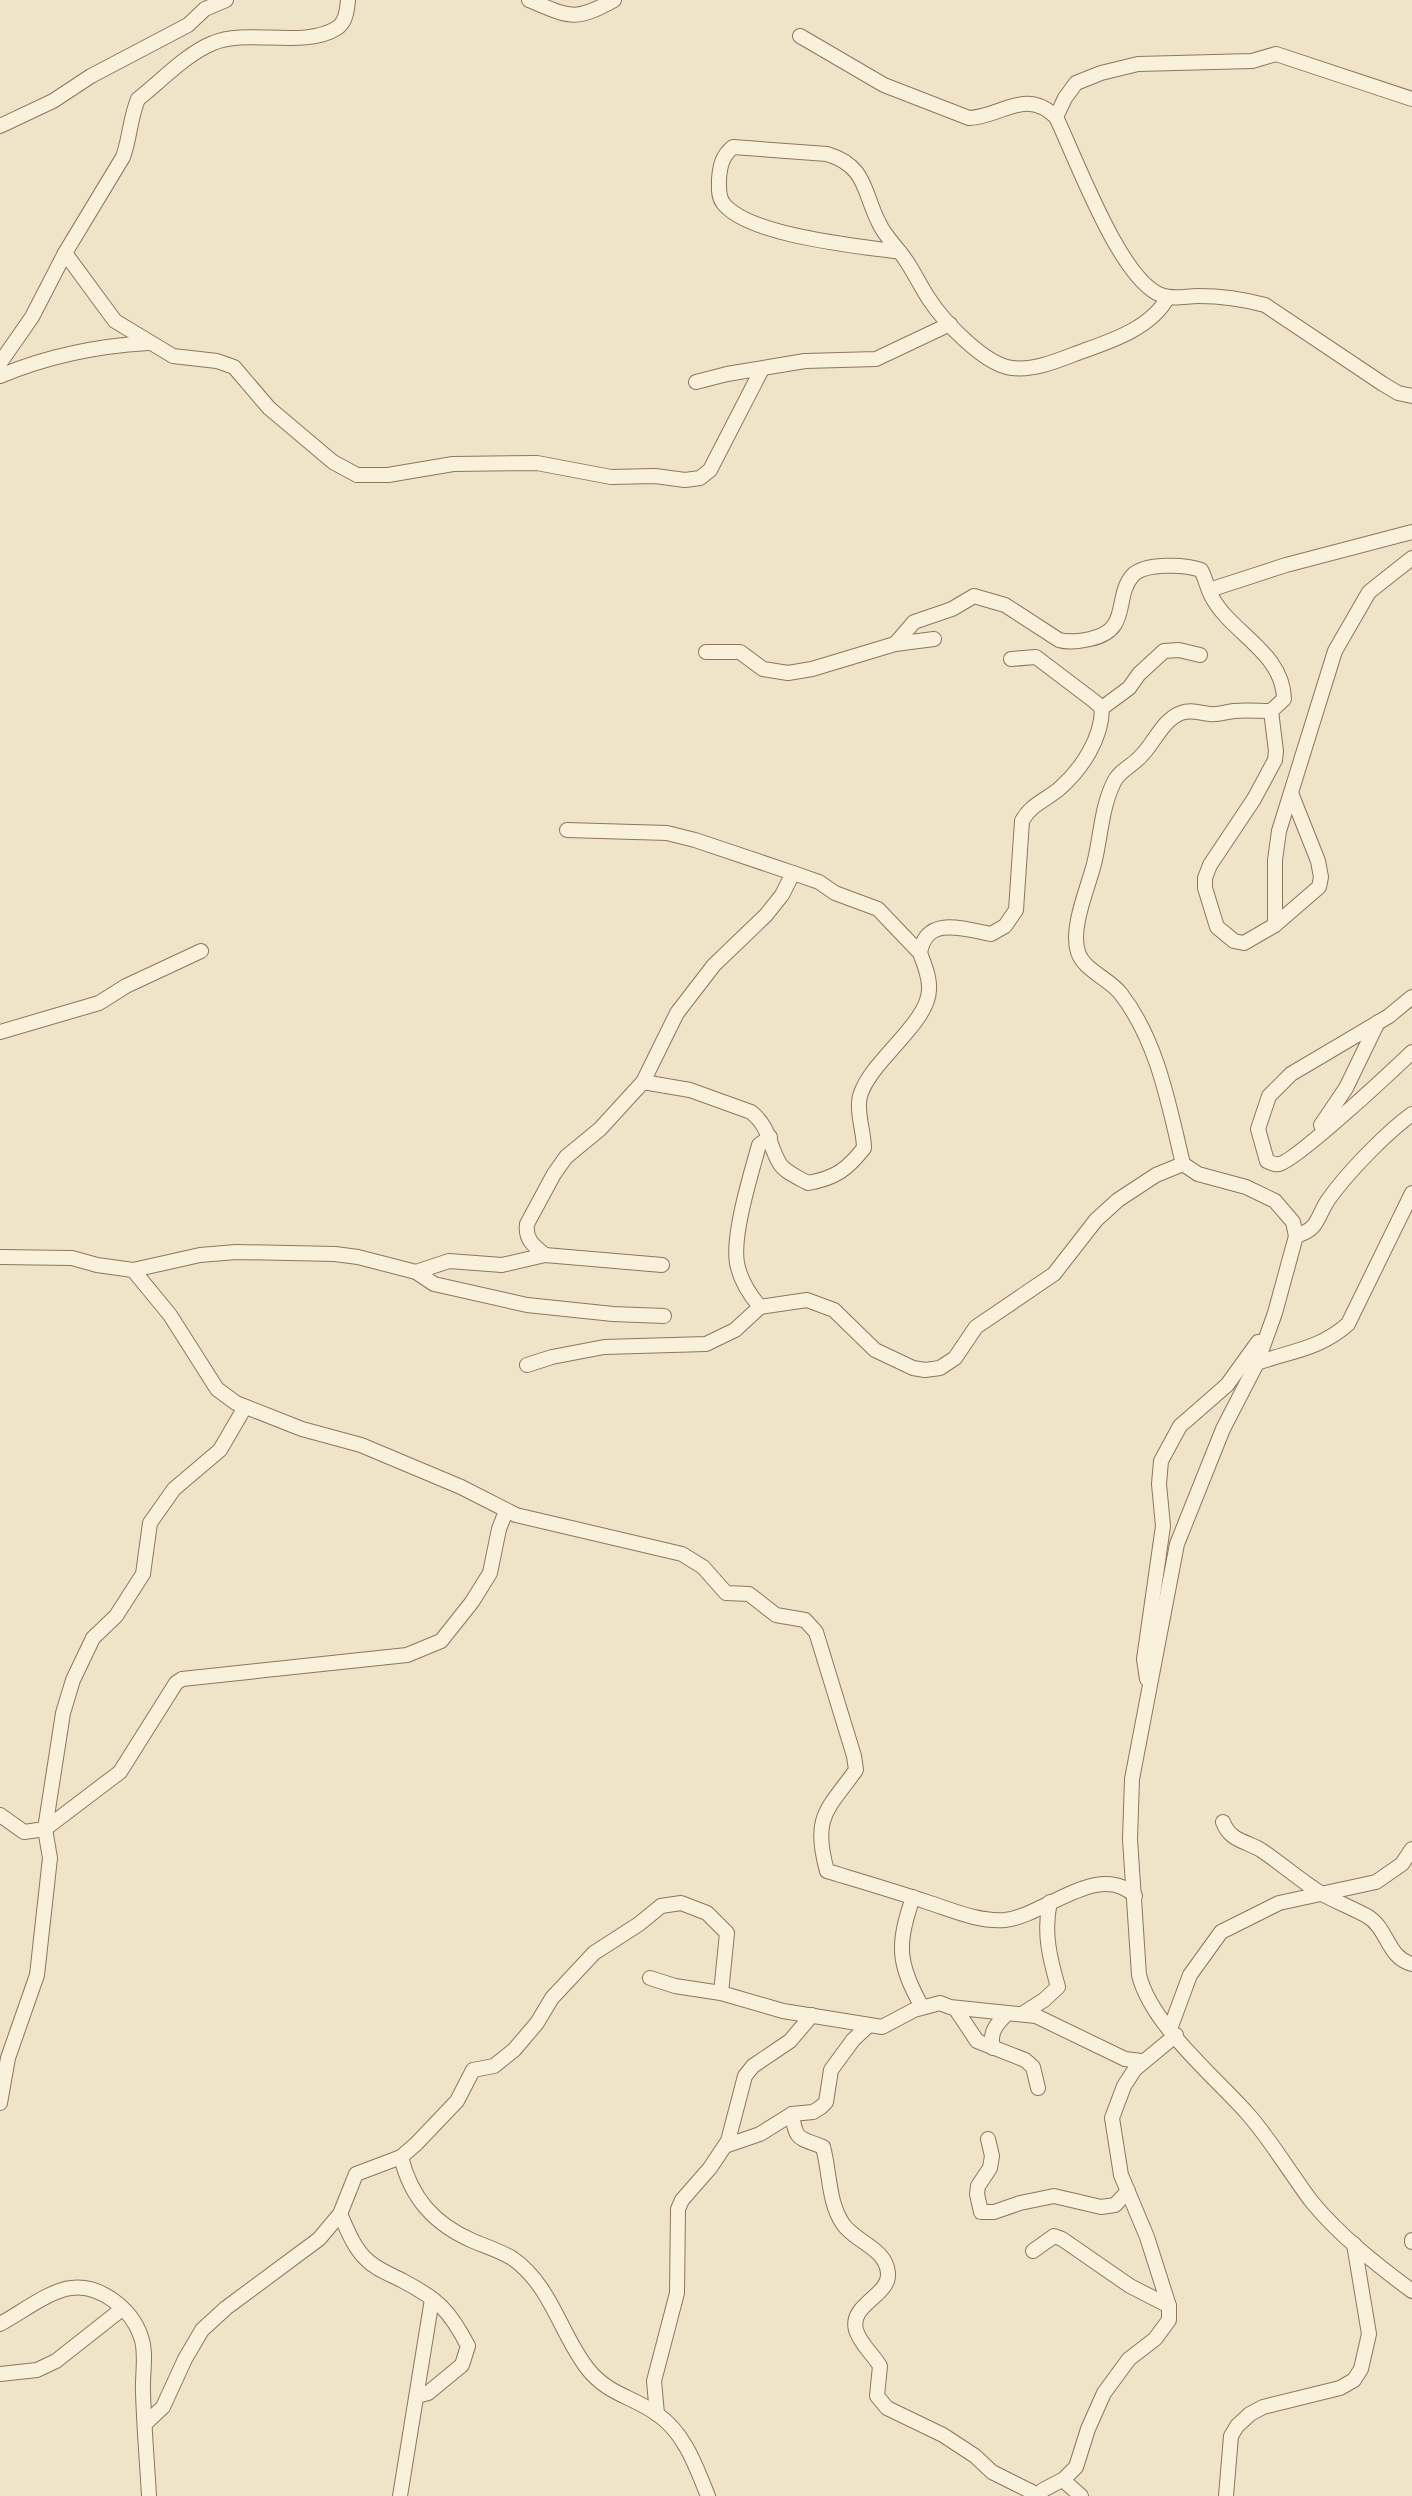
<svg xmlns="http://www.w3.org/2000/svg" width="1412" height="2496" viewBox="0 0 1412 2496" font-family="Bitter,serif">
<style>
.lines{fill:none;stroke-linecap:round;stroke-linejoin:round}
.minor-casing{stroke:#8d765c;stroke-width:16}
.minor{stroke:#faf1dc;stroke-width:14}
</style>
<rect width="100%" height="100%" fill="#f0e4c8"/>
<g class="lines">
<defs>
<g id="minor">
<path d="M529,0c41,17 45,22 85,0"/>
<path d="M800,36l84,49 85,33c33,-1 56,-31 87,-1 20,41 64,163 105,178 12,5 25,1 37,1 23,0 45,3 67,9l118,79 15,9 14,3"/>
<path d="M1056,117l9,-19 11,-15 25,-10 37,-9 114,-3 24,-7 136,45"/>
<path d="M0,126l53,-25 38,-25 97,-51 17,-16 21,-9"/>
<path d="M900,252c-41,-6 -152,-16 -177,-49 -5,-7 -4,-15 -4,-24 1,-13 3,-23 14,-32l94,7c40,12 36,38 52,69 6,14 20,26 28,39 8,12 14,25 22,37 15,23 56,66 83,69 24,3 49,-9 71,-17 31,-11 69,-24 85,-54"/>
<path d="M65,253l50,68 58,35 44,5 17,6 35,41 64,54 24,13h31l65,-11 84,-1 74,14 44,-1 30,4 15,-2 10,-8 52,-101"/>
<path d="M0,363l32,-46 33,-64 58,-96c7,-19 7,-39 15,-58 23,-18 48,-45 75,-56 34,-15 91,6 124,-15 9,-6 10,-18 11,-28"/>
<path d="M0,376c48,-20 96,-30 148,-33"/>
<path d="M696,382l31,-8 78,-13 71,-2 74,-35"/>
<path d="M1209,590l77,-25 126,-33"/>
<path d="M895,644l19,-22 38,-13 22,-13 31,9 54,35c10,3 21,1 31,-1 42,-9 23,-42 43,-64 12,-12 52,-11 68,-5 5,9 6,19 12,29 20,35 70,54 71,100l-13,12c-12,0 -25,-1 -37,0 -8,1 -16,4 -24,3 -11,-1 -18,-5 -29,-1 -19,7 -27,31 -41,44 -8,9 -21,14 -26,25 -13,26 -13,55 -20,82 -6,24 -24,64 -16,88 6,19 31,26 43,42 37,48 48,112 62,170l15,10 48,13 29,14 18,21 3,14 -21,77 -18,50 -34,66 -46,115 -45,235 -2,60 9,136c12,49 74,100 108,138 24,27 43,60 65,89 28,34 65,63 100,89"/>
<path d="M706,652h34l23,17 25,4 24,-4 83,-25 39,-5"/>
<path d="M1102,708l27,-20 10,-14 25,-23 15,-1 21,5"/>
<path d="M1271,711l5,40 -1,9 -21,39 -44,66 -5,13v10l12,39 17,14 10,2 31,-18 44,-38 2,-10 -3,-16 -27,-68"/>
<path d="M567,830l100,3 28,7 98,33 26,9 16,11 43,16 42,44c4,10 10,25 9,37 -1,33 -56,69 -68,103 -6,15 3,39 3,55 -17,22 -29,30 -56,35 -9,-5 -23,-11 -28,-19 -12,-19 -9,-36 -29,-52l-61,-22 -47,-8"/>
<path d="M1275,925v-65l4,-29 56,-180 34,-59 43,-34"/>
<path d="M920,953c6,-38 44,-24 71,-19l14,-8 11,-16 6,-89c8,-16 24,-21 37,-32 23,-20 43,-51 43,-81l-8,-7 -58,-44 -25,2"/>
<path d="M1412,997l-23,19 -98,58 -22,22 -11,33 9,32c5,2 7,4 12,3 17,-3 114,-94 133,-112"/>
<path d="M0,1032l99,-29 27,-17 75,-35"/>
<path d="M1321,1125l25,-37 32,-66"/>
<path d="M1296,1236c24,-8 20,-18 32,-36 19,-27 58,-67 84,-86"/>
<path d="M545,1255c-11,-9 -20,-15 -18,-31l27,-50 12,-17 34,-28 43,-47 34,-69 37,-48 52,-50 16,-20 11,-22"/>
<path d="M0,1257l72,1 25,7 36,5 67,-15 36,-3 99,2 23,3 58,15 18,12 93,21 86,9 51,2"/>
<path d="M133,1270l37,45 47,74 19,14 66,26 59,16 100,42 55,28 166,39 21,13 23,26 23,1 27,21 29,5 11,12 38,124 2,14c-29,40 -44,47 -29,101 33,10 67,20 100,31 25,8 51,20 78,18 39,-4 94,-60 130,-24"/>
<path d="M416,1272l33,-11 53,4 43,-10 117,10"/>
<path d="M760,1307c-11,-13 -20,-27 -23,-44 -5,-28 14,-89 22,-118l11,-8"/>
<path d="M1257,1363c34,-12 63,-14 91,-39l64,-131"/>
<path d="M527,1365l25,-8 52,-10 102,-3 29,-14 25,-23 47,-7 27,10 41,40 38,18 12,2 15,-2 15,-10 21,-31 78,-53 42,-54 22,-20 38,-25 27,-11"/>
<path d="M1147,1679l-3,-20 19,-133 -4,-42 2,-23 19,-35 47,-41 31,-43"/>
<path d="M0,1815l24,17 21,-3 75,-57 56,-89 6,-4 225,-24 34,-14 31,-39 18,-29 9,-44 7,-18"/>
<path d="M1223,1822c7,19 23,19 38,28 21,14 40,31 61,44 15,8 30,14 45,22 21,12 20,42 45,48"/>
<path d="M913,1897c-16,48 -16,65 9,110"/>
<path d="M650,1978l25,8 46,7 62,18 99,16 32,-17 26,-7 10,4 86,9 89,43 16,2"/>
<path d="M955,2008l22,33 48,19 8,7 5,21"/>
<path d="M1022,2014l22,-14 14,-13c-8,-28 -15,-55 -8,-85"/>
<path d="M1170,2029l20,-54 31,-43 58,-29 97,-21 26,-18 10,-15"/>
<path d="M993,2048c-4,-15 3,-24 14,-34"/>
<path d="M0,2103l8,-45 29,-83 13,-117 -5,-29 18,-116 10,-33 20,-42 23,-22 27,-42 7,-51 24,-34 46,-39 25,-43"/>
<path d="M792,2114c4,28 7,23 31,33 7,25 5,55 20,77 12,18 43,24 45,49 2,23 -39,31 -32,57 4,14 17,24 24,36l-3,30 10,12 56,27 32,21 17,16 48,24"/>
<path d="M988,2139l4,17 -2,12 -12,18 -1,8 4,18h13l26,-9 34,-7 47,11 14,-2 13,-14"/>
<path d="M725,2146l35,-12 32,-20 21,-2 8,-5 5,-5 5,-32 22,-30 16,-15"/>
<path d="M401,2157c10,41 33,67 72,84 12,5 27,10 39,17 39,27 48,75 75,110 21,27 45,28 70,46 28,19 39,53 51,82"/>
<path d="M340,2214c7,15 13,32 25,44 10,11 25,16 38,23 35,18 47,30 65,65l-6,19 -34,28 -11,3"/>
<path d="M1412,2240v2"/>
<path d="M1033,2251l21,-15 8,3 68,47 39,20"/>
<path d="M0,2324c19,-10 50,-34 71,-36 29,-4 61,21 70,49 6,16 1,38 2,55 1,34 4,69 6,104"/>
<path d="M0,2374l37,-4 19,-9 66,-52"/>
<path d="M657,2414l-3,-33 23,-88 1,-84 4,-9 28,-32 18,-27 17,-65 8,-10 37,-25 22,-26"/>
<path d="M145,2424l18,-17 22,-48 17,-29 24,-22 93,-69 21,-25 16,-40 45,-17 15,-13 41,-43 16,-31 21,-4 20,-16 23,-27 15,-25 42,-45 45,-29 22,-18 20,-3 26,10 20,20 -6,60"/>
<path d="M1063,2480l18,16"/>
<path d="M400,2496l32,-197"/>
<path d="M1039,2496l4,-6 21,-11 12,-12 12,-38 16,-36 25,-34 26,-20 14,-19v-14l-22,-69 -26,-62 -9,-57 12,-32 11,-17 41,-34"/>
<path d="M1226,2496l5,-60 6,-10 13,-12 13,-7 77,-19 14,-8 7,-11 8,-35 -15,-90"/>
</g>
</defs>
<use href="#minor" class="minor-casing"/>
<use href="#minor" class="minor"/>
</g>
</svg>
